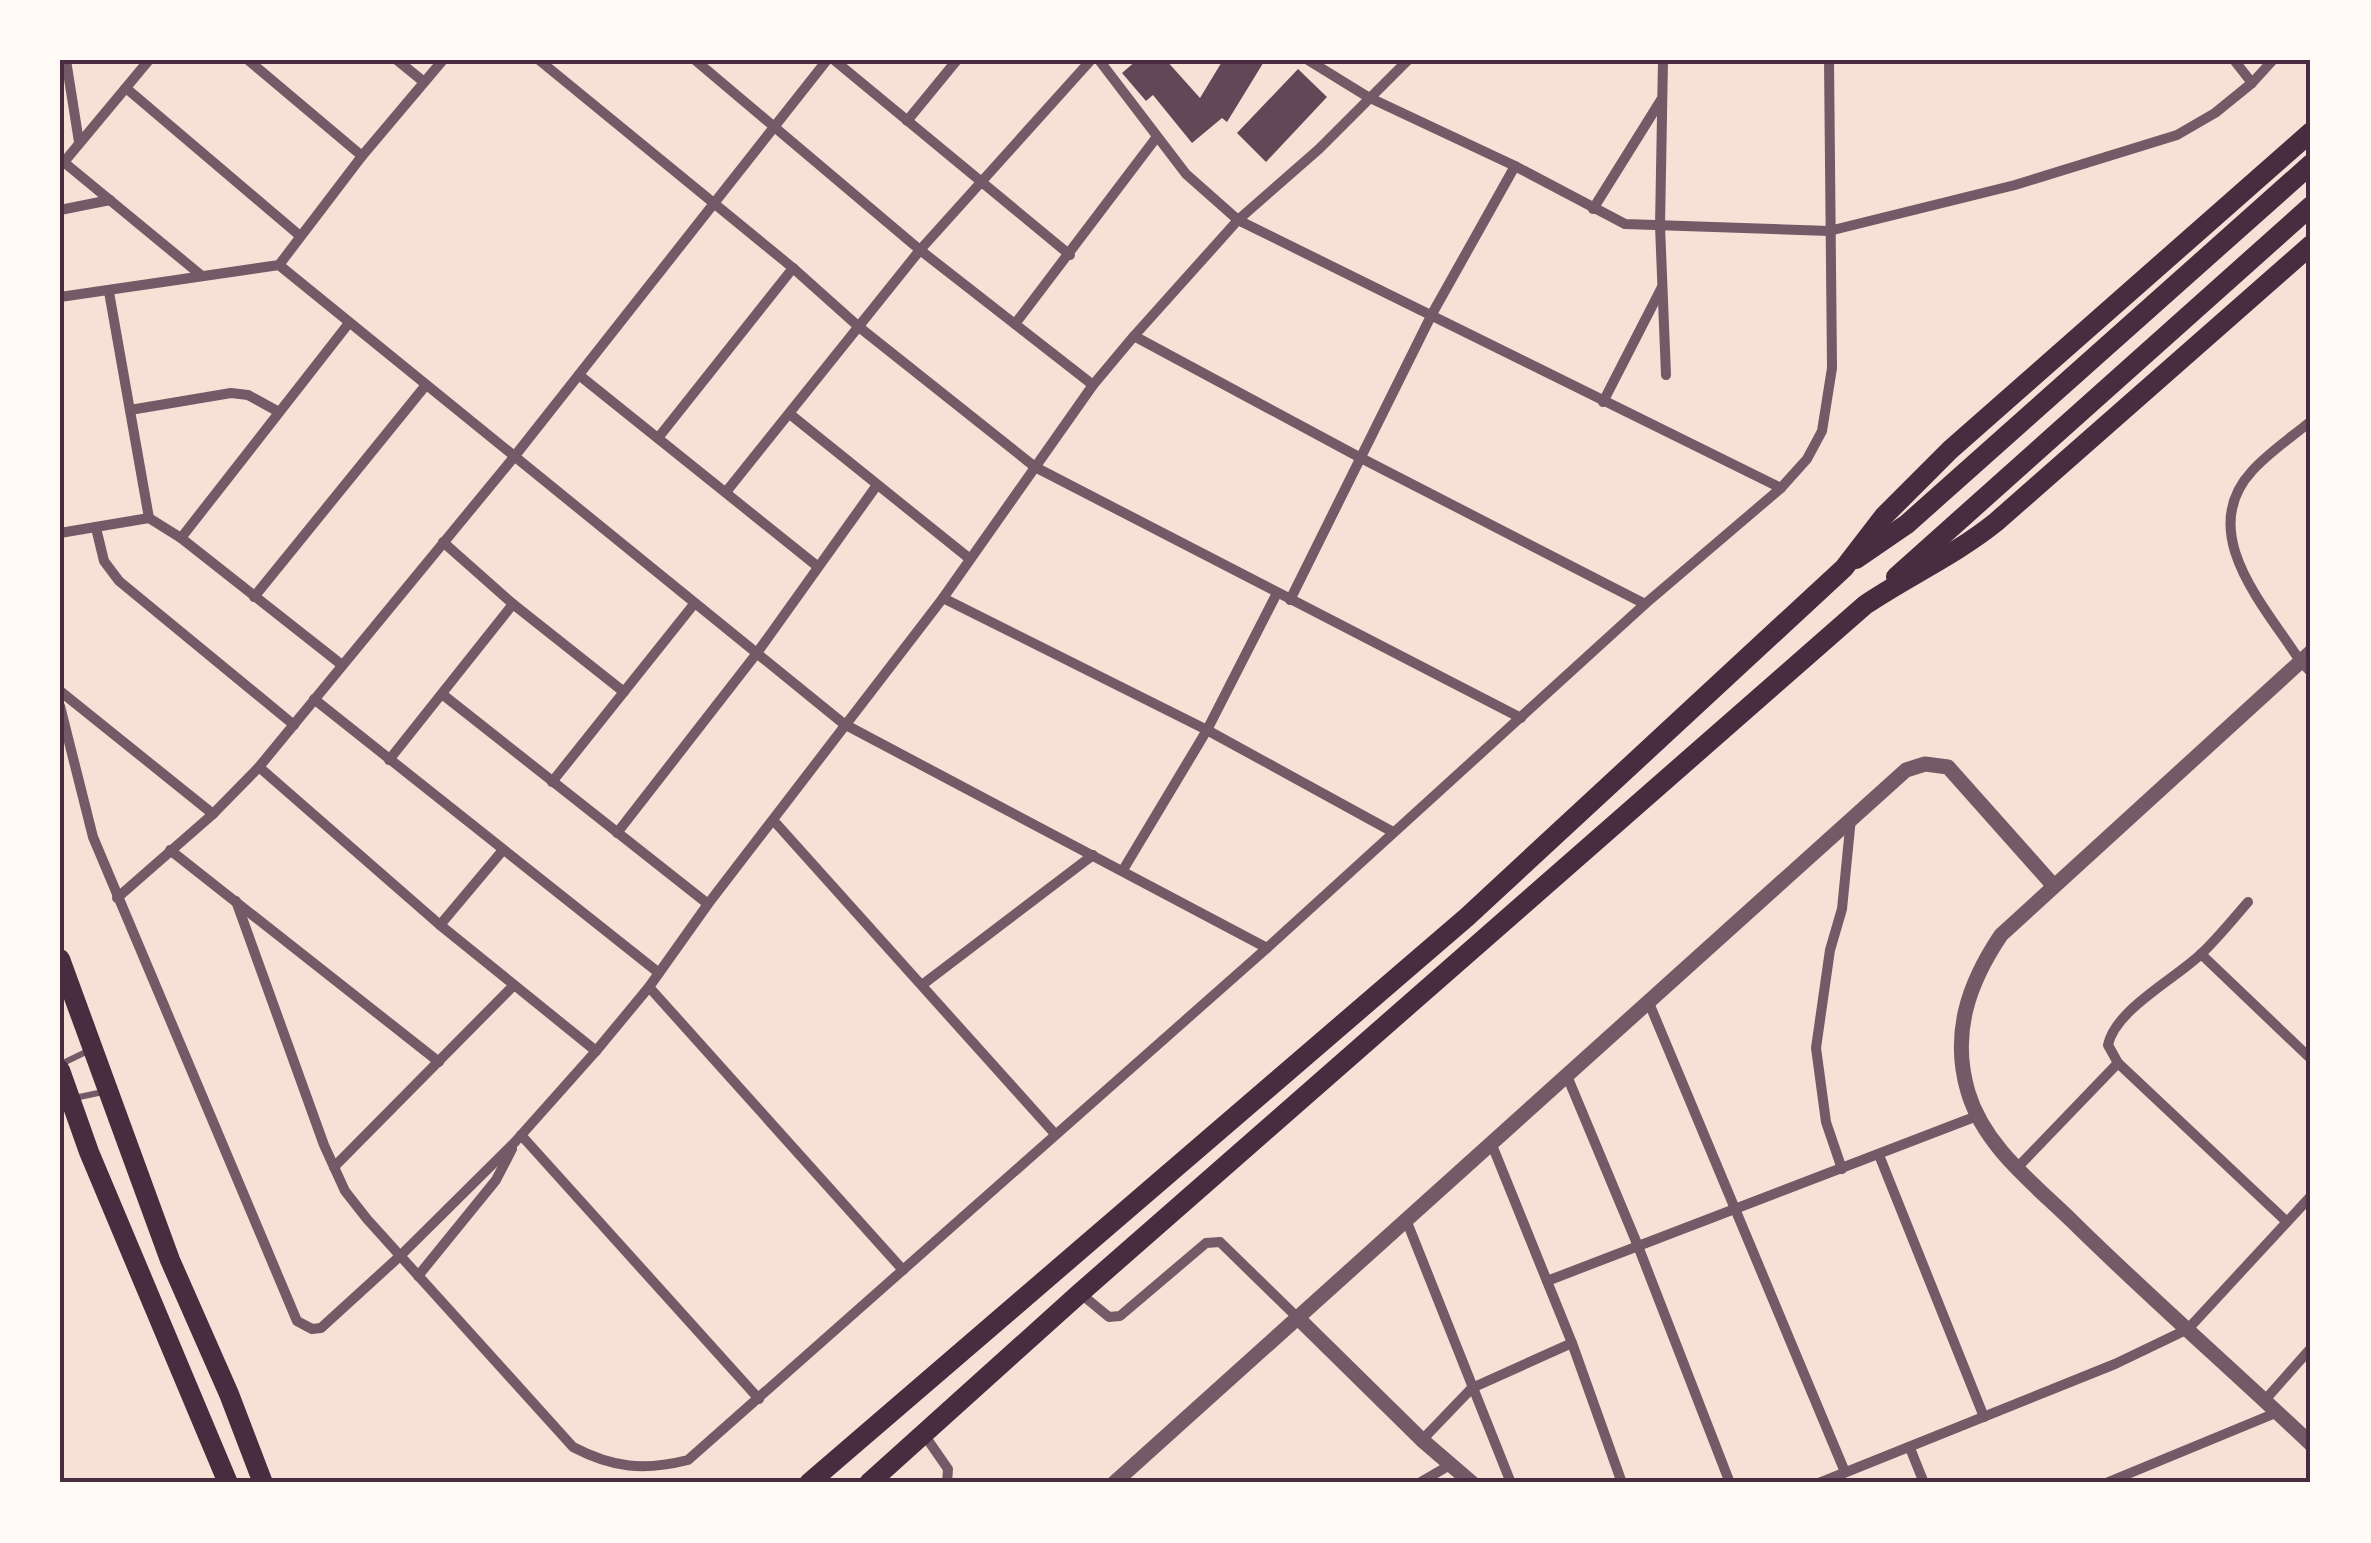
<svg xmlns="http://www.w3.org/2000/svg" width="2371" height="1543" viewBox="0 0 2371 1543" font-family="'Public Sans',sans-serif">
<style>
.building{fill:#644757}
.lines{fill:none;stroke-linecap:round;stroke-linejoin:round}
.service{stroke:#755966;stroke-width:6}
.minor{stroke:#755966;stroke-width:10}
.tertiary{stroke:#755966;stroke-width:15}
.trunk{stroke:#4a2c40;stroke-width:20}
.neatline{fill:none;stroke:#4a2c40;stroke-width:4}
</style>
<rect width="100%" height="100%" fill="#f7e1d7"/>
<g class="building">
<path d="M1137,60h29l34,38 23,-38h42l-38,62 -5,-4 -30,25 -39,-48 -7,6 -24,-28z"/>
<path d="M1298,69l29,28 -61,65 -29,-29z"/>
</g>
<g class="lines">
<g class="service">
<path d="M61,1064l29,-14"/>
<path d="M60,1101l43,-9"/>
</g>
<g class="minor">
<path d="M66,60l13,82"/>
<path d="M248,60l114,96"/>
<path d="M397,60l27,22"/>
<path d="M539,60l254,208 66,59 176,140 486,251"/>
<path d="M695,60l225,190 173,135"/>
<path d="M834,60l236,195"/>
<path d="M1099,60l87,114 52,46 543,268"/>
<path d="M1308,60l60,37 147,69 110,58 204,7 186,-46 162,-50 38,-22 37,-30 21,-23"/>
<path d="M1663,60l-3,166 6,149"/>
<path d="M2234,60l18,23"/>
<path d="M126,88l173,147"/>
<path d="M907,121l50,-61"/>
<path d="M60,159l142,117"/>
<path d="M64,162l85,-102"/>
<path d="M1593,209l68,-109"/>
<path d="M60,210l50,-10"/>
<path d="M279,265l565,459 423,224"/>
<path d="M109,292l40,226 32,20 161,127"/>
<path d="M60,297l219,-32 83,-109 81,-96"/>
<path d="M1015,324l141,-186"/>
<path d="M1134,336l225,121 286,147"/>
<path d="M579,375l238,191"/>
<path d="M1603,402l59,-115"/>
<path d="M130,410l101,-17 17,2 31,17"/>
<path d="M791,415l179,144"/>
<path d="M2311,421c-19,16 -42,31 -59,50 -57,62 13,135 48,190l11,11"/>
<path d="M658,438l135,-170"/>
<path d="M726,492l194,-242 171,-190"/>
<path d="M96,528l8,33 15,20 175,144"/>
<path d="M60,533l89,-15"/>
<path d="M181,538l168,-215"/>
<path d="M443,542l70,62 111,88"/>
<path d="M254,597l172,-212"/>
<path d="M943,598l264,132 186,102"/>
<path d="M1290,600l142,-286 83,-148"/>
<path d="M60,691l153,123"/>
<path d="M442,694l266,210"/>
<path d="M314,699l345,274"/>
<path d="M60,706l33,131 204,484 15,8 9,-1 79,-72 115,-114 81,-91 53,-64 59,-83 235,-306 150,-213 41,-49 104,-116 81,-71 89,-89"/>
<path d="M389,760l124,-156"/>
<path d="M259,767l181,158 156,126"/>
<path d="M552,782l142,-178"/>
<path d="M774,821l281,313"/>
<path d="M617,833l140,-180 120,-168"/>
<path d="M170,850l269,212"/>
<path d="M1123,870l84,-140 70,-137"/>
<path d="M117,898l96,-84 46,-47 255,-310 313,-397"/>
<path d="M236,901l88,244 21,46 22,28 206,228c40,21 71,24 115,13l579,-512 378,-344 136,-116 26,-29 15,-28 10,-63 -3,-308"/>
<path d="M2248,902c-15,17 -30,36 -47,52 -26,25 -86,56 -93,91l10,18 168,158"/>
<path d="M440,925l63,-75"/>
<path d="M2201,954l110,105"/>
<path d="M922,985l171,-130"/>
<path d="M649,987l254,283"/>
<path d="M1649,1003l196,469"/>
<path d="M1567,1076l71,170 92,237"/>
<path d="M521,1135l238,264"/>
<path d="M1492,1145l80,198 50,140"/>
<path d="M1879,1155l105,262"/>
<path d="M334,1167l180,-182"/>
<path d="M2017,1168l101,-105"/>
<path d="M1842,1169l-16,-47 -10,-74 14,-98 12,-41 9,-91"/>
<path d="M1407,1222l104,261"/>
<path d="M418,1276l78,-96 16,-31"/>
<path d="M1547,1281l430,-165"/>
<path d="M1081,1294l28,23 11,-1 86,-73 14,-1 79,77"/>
<path d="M2265,1400l46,-52"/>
<path d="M923,1433l25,36 -1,14"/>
<path d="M1422,1440l50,-52 100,-45"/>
<path d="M1910,1448l14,35"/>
<path d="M1419,1483l31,-18"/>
<path d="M1819,1483l296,-119 73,-35 123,-133"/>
<path d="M2106,1483l172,-71"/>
</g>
<g class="tertiary">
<path d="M2311,652l-310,283c-33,49 -50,99 -33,157 16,54 65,91 104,129 77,76 160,148 239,223"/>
<path d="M1299,1319l123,121 50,43"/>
<path d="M1114,1483l792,-713 19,-6 23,3 105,118"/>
</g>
<g class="trunk">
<path d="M1856,559l51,-35 404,-360"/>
<path d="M1896,577l415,-371"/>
<path d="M60,959l110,301 59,134 34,89"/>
<path d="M60,1070l29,82 139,331"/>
<path d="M809,1483l658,-566 377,-349 40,-52 66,-66 361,-318"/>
<path d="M869,1483l211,-190 785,-688c43,-29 90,-50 131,-83l315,-277"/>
</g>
</g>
<rect width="2371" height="1543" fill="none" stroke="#fffaf5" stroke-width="125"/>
<rect x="62" y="62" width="2246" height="1418" class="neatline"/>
</svg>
